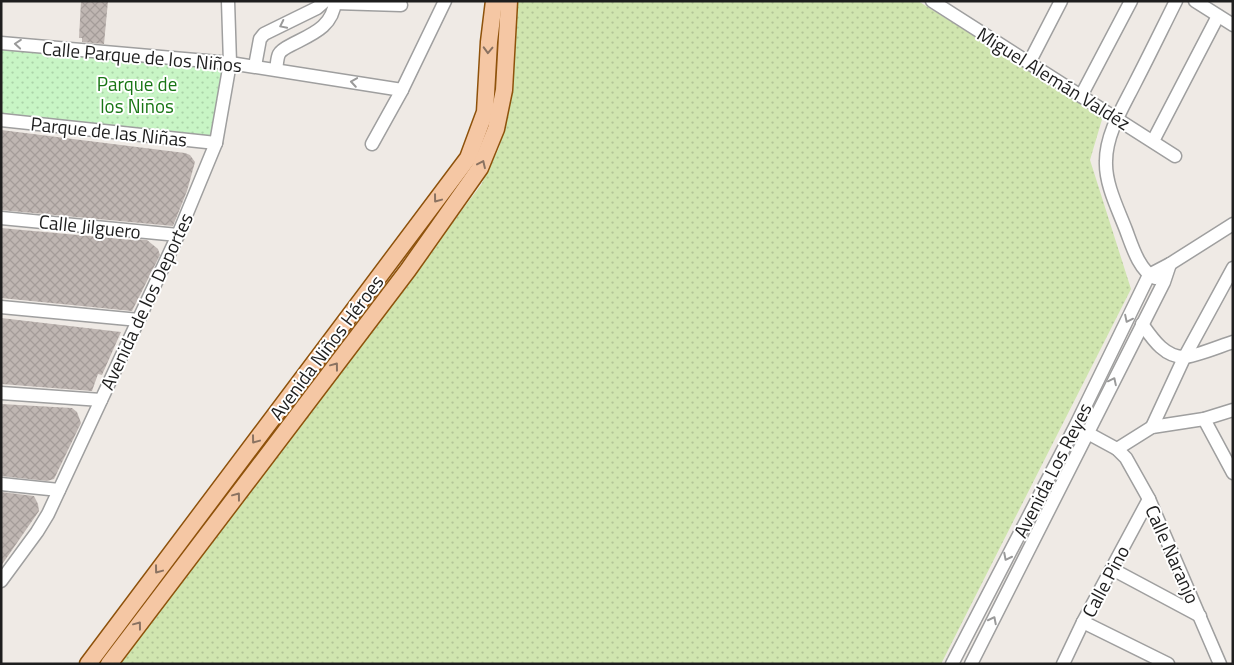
<svg xmlns="http://www.w3.org/2000/svg" width="1234" height="665" viewBox="0 0 1234 665" font-family="'Titillium Web',sans-serif">
<style>
.grass{fill:url(#grass-dots)}
.park{fill:url(#park-dots)}
.building{fill:url(#building-cross-hatch)}
.lines{fill:none;stroke-linecap:round;stroke-linejoin:round}
.minor-casing{stroke:#9f9f9f;stroke-width:15}
.major-casing{stroke:#8e520b;stroke-width:19}
.minor{stroke:#fff;stroke-width:12}
.major{stroke:#f5c7a4;stroke-width:16}
.oneway{stroke:#9a9a9a}
.oneway2{stroke:#8a7261}
.labels{text-anchor:middle;dominant-baseline:central;stroke-width:4;stroke-linejoin:round;paint-order:stroke}
.street-label{font-size:19px;fill:#1e1e1e;stroke:#fff}
.park-label{font-size:19px;fill:#187514;stroke:#fff}
</style>
<defs>
<pattern id="grass-dots" width="8" height="8" patternUnits="userSpaceOnUse" patternTransform="scale(1.25)"><rect width="8" height="8" fill="#d0e5af"/><path d="M2 2h.1M6 6h.1" fill="none" stroke="#b2c496" stroke-width="1.8" stroke-linecap="round"/></pattern>
<pattern id="park-dots" width="8" height="8" patternUnits="userSpaceOnUse" patternTransform="scale(1.25)"><rect width="8" height="8" fill="#c8f5c5"/><path d="M2 2h.1M6 6h.1" fill="none" stroke="#abd2a9" stroke-width="1.8" stroke-linecap="round"/></pattern>
<pattern id="building-cross-hatch" width="8" height="8" patternUnits="userSpaceOnUse" patternTransform="scale(1.25)"><rect width="8" height="8" fill="#bfb6b2"/><path d="M0 0l8 8M0 8l8-8" fill="none" stroke="#a49c99"/></pattern>
</defs>
<rect width="100%" height="100%" fill="#efeae5"/>
<path class="grass" d="M518,1h400l185,115 -13,44 41,129 -190,375h-824l364,-479 18,-37 8,-29 7,-101z"/>
<path class="park" d="M1,43l228,21 -15,76 -213,-21z"/>
<g class="building">
<path d="M81,1h27l-4,43 -22,-2v-4h-3z"/>
<path d="M1,130l184,23 5,2 5,7 -8,29 -14,35 -172,-16z"/>
<path d="M1,228l131,12 1,-1 14,1 11,9 2,6 -28,56 -131,-13z"/>
<path d="M1,318l120,14 -19,43 -4,-1 -6,17 -91,-7z"/>
<path d="M1,404l71,4 5,4 4,11 -27,56 -7,2 -46,-5z"/>
<path d="M1,492l33,4 4,8 1,7 -38,55z"/>
</g>
<g class="lines">
<defs>
<g id="minor">
<path d="M932,1l243,155"/>
<path d="M1195,1l38,24"/>
<path d="M335,3l66,2"/>
<path d="M1,43l229,20 172,27"/>
<path d="M1029,63l32,-62"/>
<path d="M255,66l5,-27 4,-5 53,-26 8,-7"/>
<path d="M276,69c1,-4 1,-11 3,-15 2,-4 8,-7 12,-9 21,-11 42,-18 44,-44"/>
<path d="M1081,96l50,-95"/>
<path d="M1,120l215,23"/>
<path d="M1153,141l65,-125"/>
<path d="M372,144l30,-54 43,-89"/>
<path d="M1,218l177,17"/>
<path d="M1155,278c-16,-8 -23,-32 -29,-48 -8,-21 -21,-46 -20,-69 0,-27 17,-54 29,-78 14,-27 27,-54 41,-82"/>
<path d="M1,307l138,13"/>
<path d="M1142,324c10,14 22,33 42,33 7,1 39,-12 49,-15"/>
<path d="M1,393l100,7"/>
<path d="M1204,419l29,54"/>
<path d="M1152,427l32,-69 49,-90"/>
<path d="M1082,430l35,19 35,-22 52,-8 29,-9"/>
<path d="M1117,449l9,9 23,41 71,165"/>
<path d="M1,484l58,6"/>
<path d="M1112,569l88,47"/>
<path d="M1,581l36,-49 11,-18 130,-279 38,-92 14,-80 -2,-62"/>
<path d="M1083,622l85,42"/>
<path d="M952,664l123,-237 74,-152 21,-11 63,-40"/>
<path d="M971,664l193,-382 6,-18"/>
<path d="M1063,664l20,-42 66,-123"/>
</g>
<g id="major">
<path d="M88,664l380,-506 17,-46 4,-70 5,-41"/>
<path d="M109,664l299,-394 72,-102 16,-39 8,-39 5,-89"/>
</g>
</defs>
<use href="#minor" class="minor-casing"/>
<use href="#major" class="major-casing"/>
<use href="#minor" class="minor"/>
<use href="#major" class="major"/>
</g>
<defs><path id="oneway-chevron" d="M-2-3.5L2.5 0L-2 3.5" fill="none" stroke-width="1.6" stroke-linecap="round" stroke-linejoin="round" transform="scale(1.25)"/></defs>
<g class="oneway">
<use href="#oneway-chevron" transform="translate(283 25) rotate(154)"/>
<use href="#oneway-chevron" transform="translate(18 44) rotate(-175)"/>
<use href="#oneway-chevron" transform="translate(354 82) rotate(-171)"/>
<use href="#oneway-chevron" transform="translate(1128 319) rotate(116)"/>
<use href="#oneway-chevron" transform="translate(1113 381) rotate(-64)"/>
<use href="#oneway-chevron" transform="translate(1007 557) rotate(117)"/>
<use href="#oneway-chevron" transform="translate(993 620) rotate(-63)"/>
</g>
<g class="oneway2">
<use href="#oneway-chevron" transform="translate(488 50) rotate(92)"/>
<use href="#oneway-chevron" transform="translate(482 164) rotate(-65)"/>
<use href="#oneway-chevron" transform="translate(437 199) rotate(127)"/>
<use href="#oneway-chevron" transform="translate(335 366) rotate(-53)"/>
<use href="#oneway-chevron" transform="translate(255 440) rotate(127)"/>
<use href="#oneway-chevron" transform="translate(237 496) rotate(-53)"/>
<use href="#oneway-chevron" transform="translate(158 570) rotate(127)"/>
<use href="#oneway-chevron" transform="translate(138 625) rotate(-53)"/>
</g>
<g class="labels">
<g class="street-label">
<text transform="translate(142 56) rotate(5)">Calle Parque de los Niños</text>
<text transform="translate(1054 78) rotate(32)">Miguel Alemán Valdéz</text>
<text transform="translate(109 131) rotate(6)">Parque de las Niñas</text>
<text transform="translate(90 226) rotate(6)">Calle Jilguero</text>
<text transform="translate(146 301) rotate(-65)">Avenida de los Deportes</text>
<text transform="translate(326 347) rotate(-53)">Avenida Niños Héroes</text>
<text transform="translate(1052 470) rotate(-63)">Avenida Los Reyes</text>
<text transform="translate(1173 554) rotate(66)">Calle Naranjo</text>
<text transform="translate(1105 581) rotate(-62)">Calle Pino</text>
</g>
<g class="park-label">
<text x="137" y="83">Parque de<tspan x="137" dy="22">los Niños</tspan></text>
</g>
</g>
<rect width="1234" height="665" fill="none" stroke="#1e1e1e" stroke-width="5"/>
</svg>
